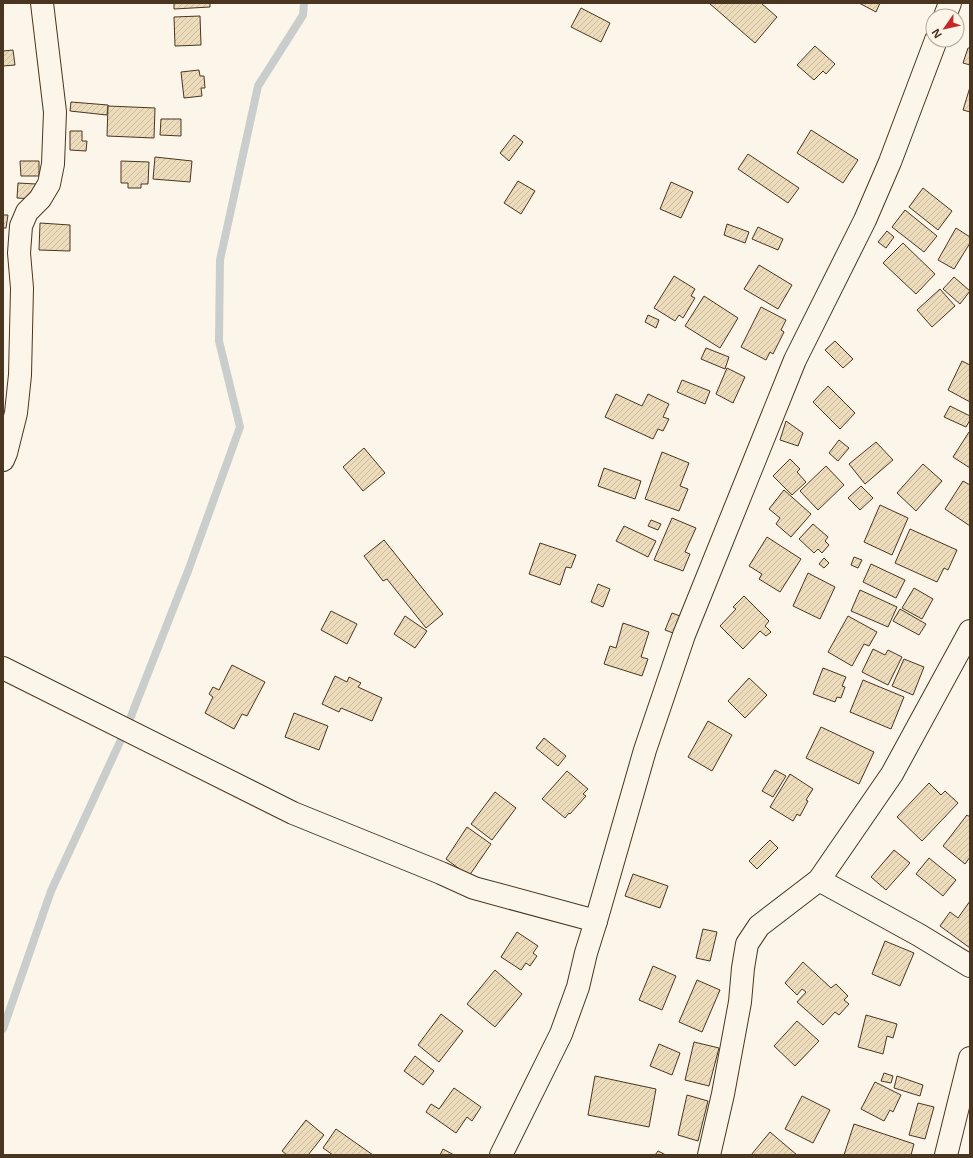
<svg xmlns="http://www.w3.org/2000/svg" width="973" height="1158" viewBox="0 0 973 1158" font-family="'Noto Sans',sans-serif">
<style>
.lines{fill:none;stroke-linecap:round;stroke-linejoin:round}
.stream{stroke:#c9cecd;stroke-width:8}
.building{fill:url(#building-hatch);stroke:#4a3520}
.street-casing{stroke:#4a3520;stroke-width:24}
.street{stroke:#fbf6e9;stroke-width:22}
</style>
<defs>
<pattern id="building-hatch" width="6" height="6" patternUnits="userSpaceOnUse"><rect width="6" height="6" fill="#ecdcbc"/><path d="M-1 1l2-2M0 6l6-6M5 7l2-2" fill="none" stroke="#ccbda1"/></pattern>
</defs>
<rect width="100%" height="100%" fill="#fbf6e9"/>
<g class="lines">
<path class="stream" d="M3,1029l48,-138 75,-162 62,-158 52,-144 -21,-86 1,-81 38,-174 45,-71 1,-12"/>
</g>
<g class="building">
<path d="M174,3h36v4l-36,2z"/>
<path d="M709,3h52l16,14 -22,26z"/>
<path d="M859,3h21l-4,9z"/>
<path d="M581,8l29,15 -9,19 -30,-15z"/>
<path d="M200,16l1,29 -26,1 -1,-29z"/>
<path d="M815,46l20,18 -9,10 -3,-3 -9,9 -17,-15z"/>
<path d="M968,48h2v17l-7,-2z"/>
<path d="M13,50l2,15 -12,1v-15z"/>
<path d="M199,70l1,6h4l1,12h-4l1,8 -18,2 -3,-26z"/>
<path d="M970,87v25l-7,-2z"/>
<path d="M71,102l37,3 -1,10 -37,-4z"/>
<path d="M108,106l47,2 -1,30 -47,-2z"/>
<path d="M161,119h20v17l-21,-1z"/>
<path d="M811,130l47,30 -15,23 -46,-30z"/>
<path d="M70,131h12v10h5l-1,10 -16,-1z"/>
<path d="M514,135l9,7 -14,19 -9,-8z"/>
<path d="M748,154l51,34 -11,15 -50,-34z"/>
<path d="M155,157l37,4 -2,21 -37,-3z"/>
<path d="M20,161h19v15h-18z"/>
<path d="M121,161l28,1 -1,22h-7v4h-13v-5h-7z"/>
<path d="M518,181l17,10 -14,23 -17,-11z"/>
<path d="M671,182l22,10 -12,26 -21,-9z"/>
<path d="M18,183l18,1 -1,15 -18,-1z"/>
<path d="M923,188l29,23 -14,19 -29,-23z"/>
<path d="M905,210l32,26 -13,16 -32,-25z"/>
<path d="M3,215h5l-2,13h-3z"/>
<path d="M40,223l30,2v26l-31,-1z"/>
<path d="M727,224l22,8 -4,11 -21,-8z"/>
<path d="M758,227l25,12 -5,11 -26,-11z"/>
<path d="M956,228l14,9v6l-16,26 -16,-9z"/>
<path d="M887,231l7,6 -8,11 -8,-6z"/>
<path d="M903,243l32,31 -19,20 -33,-31z"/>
<path d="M759,265l33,20 -14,24 -34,-20z"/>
<path d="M674,276l21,13 -4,7 4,2 -12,20 -4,-3 -4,6 -21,-13z"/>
<path d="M954,277l16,14 -10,13 -17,-15z"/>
<path d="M940,289l15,17 -23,21 -15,-17z"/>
<path d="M704,296l34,22 -18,30 -35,-22z"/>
<path d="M761,307l25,13 -5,10 3,2 -11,22 -3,-2 -4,8 -25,-13z"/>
<path d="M648,315l11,5 -3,8 -11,-6z"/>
<path d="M835,341l18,18 -10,9 -18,-18z"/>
<path d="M706,348l23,9 -4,12 -24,-10z"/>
<path d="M962,361l8,4v37l-22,-12z"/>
<path d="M727,368l18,9 -12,26 -17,-9z"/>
<path d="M682,380l28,11 -5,13 -28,-12z"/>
<path d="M828,386l27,27 -15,16 -27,-27z"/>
<path d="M616,394l26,12 6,-12 21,10 -6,13 6,2 -6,12 -5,-2 -5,10 -48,-22z"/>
<path d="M950,406l20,10v4l-4,7 -22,-10z"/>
<path d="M786,421l17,12 -5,13 -18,-6z"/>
<path d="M969,432h1v36l-17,-11z"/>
<path d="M839,440l10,8 -11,13 -9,-8z"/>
<path d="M876,442l17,18 -28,24 -16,-20z"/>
<path d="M364,448l21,25 -22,18 -20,-24z"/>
<path d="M662,452l27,11 -9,23 8,3 -9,22 -34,-12z"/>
<path d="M790,459l10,10 -3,3 9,10 -14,13 -19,-19z"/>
<path d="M923,464l19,17 -26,30 -19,-18z"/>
<path d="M826,466l18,19 -26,25 -18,-19z"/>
<path d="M604,468l37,13 -6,18 -37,-13z"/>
<path d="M963,481l7,4v41l-25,-17z"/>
<path d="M861,486l12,12 -13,12 -12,-12z"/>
<path d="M784,490l27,24 -20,23 -15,-13 4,-6 -11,-9z"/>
<path d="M880,505l28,13 -16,37 -28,-13z"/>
<path d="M672,518l24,10 -11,24 5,2 -7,17 -29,-11z"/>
<path d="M651,520l10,4 -3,6 -10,-4z"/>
<path d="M813,524l15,13 -3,4 4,4 -7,8 -4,-4 -4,4 -15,-14z"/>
<path d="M624,526l32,15 -8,16 -32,-16z"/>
<path d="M910,529l47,21 -9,20 -4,-2 -7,14 -42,-19z"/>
<path d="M767,537l34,22 -21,33 -21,-13 3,-5 -13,-8z"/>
<path d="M384,540l59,74 -17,14 -39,-49 -4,2 -19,-25z"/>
<path d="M540,543l36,12 -5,13 -5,-1 -6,18 -31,-11z"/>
<path d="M854,557l8,3 -4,8 -7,-3z"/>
<path d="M824,558l5,5 -5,5 -5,-4z"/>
<path d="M871,564l34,16 -9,18 -33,-16z"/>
<path d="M808,573l27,14 -15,32 -27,-13z"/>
<path d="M598,584l12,5 -7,18 -12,-5z"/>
<path d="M914,588l19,11 -11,20 -20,-11z"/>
<path d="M860,590l37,17 -9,20 -37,-16z"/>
<path d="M744,596l25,25 -4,5 6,6 -5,4 -6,-5 -17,18 -23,-23 16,-17 -3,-2z"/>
<path d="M900,609l26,15 -7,11 -26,-14z"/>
<path d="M331,611l26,13 -10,20 -26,-14z"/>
<path d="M672,613l8,3 -7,17 -8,-3z"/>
<path d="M405,616l22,15 -12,17 -21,-14z"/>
<path d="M848,616l29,16 -8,14 -5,-2 -12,22 -24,-14z"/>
<path d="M623,623l26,9 -8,25 7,2 -6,17 -38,-12 6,-18 6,2z"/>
<path d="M873,649l12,6 3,-5 14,7 -14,28 -26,-13z"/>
<path d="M904,659l20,8 -11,28 -21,-9z"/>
<path d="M232,665l33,17 -18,34 -5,-2 -8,15 -29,-16 8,-16 -4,-3 4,-7 6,3z"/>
<path d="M823,668l23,9 -4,9 3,1 -4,11 -4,-1 -2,5 -22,-8z"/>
<path d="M335,676l12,6 2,-5 12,6 -3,4 24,11 -10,23 -31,-13 -2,4 -17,-8z"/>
<path d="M749,678l18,17 -22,23 -17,-17z"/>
<path d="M863,680l41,17 -13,32 -41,-17z"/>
<path d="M294,713l34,13 -9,24 -34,-13z"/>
<path d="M708,721l24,14 -20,36 -24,-14z"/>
<path d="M821,727l53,25 -15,32 -53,-26z"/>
<path d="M544,738l22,18 -8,10 -22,-18z"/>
<path d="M775,770l11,6 -13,21 -11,-6z"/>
<path d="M567,771l21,18 -5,5 3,2 -16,18 -1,-1 -4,5 -23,-19z"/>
<path d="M790,774l23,15 -7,11 2,1 -8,15 -3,-2 -4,7 -23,-14z"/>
<path d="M929,783l12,12 4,-4 13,12 -36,38 -25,-24z"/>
<path d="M495,792l21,16 -24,32 -21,-16z"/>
<path d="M967,815l3,2v40l-5,7 -22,-18z"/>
<path d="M467,827l24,17 -22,32 -23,-17z"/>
<path d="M770,840l8,8 -21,21 -8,-8z"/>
<path d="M894,850l16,13 -24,27 -15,-13z"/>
<path d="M929,858l27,22 -13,16 -27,-22z"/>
<path d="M633,874l35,12 -8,22 -35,-12z"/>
<path d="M970,901v47l-30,-22 10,-14 8,6z"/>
<path d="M703,929l14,3 -7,29 -14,-3z"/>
<path d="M517,932l21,14 -5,7 4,3 -7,10 -4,-3 -5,7 -20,-13z"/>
<path d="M885,941l29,12 -14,33 -28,-12z"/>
<path d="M803,962l28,26 5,-4 12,12 -4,4 5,4 -10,11 -4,-3 -12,13 -26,-23 9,-10 -4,-3 -5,6 -12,-12z"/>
<path d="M653,966l23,10 -14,34 -23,-10z"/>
<path d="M495,970l27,24 -27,33 -28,-23z"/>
<path d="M697,980l23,10 -18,42 -23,-10z"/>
<path d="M441,1014l22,17 -24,31 -21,-17z"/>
<path d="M866,1015l31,9 -4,14 -6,-2 -4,18 -25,-7z"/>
<path d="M797,1021l22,20 -24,25 -21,-20z"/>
<path d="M694,1042l25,6 -10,38 -24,-6z"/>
<path d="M659,1044l21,9 -8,22 -22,-9z"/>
<path d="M415,1056l19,15 -11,14 -19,-14z"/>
<path d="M884,1073l9,3 -2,7 -10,-2z"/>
<path d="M595,1076l61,13 -7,38 -61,-12z"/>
<path d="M897,1076l26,9 -3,11 -26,-8z"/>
<path d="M875,1082l26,13 -8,17 -3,-2 -6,11 -23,-12z"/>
<path d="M454,1088l27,19 -9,14 -5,-4 -11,16 -30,-21 5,-8 8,5z"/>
<path d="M687,1095l21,6 -10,40 -20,-6z"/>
<path d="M802,1096l28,14 -17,33 -28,-14z"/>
<path d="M918,1103l16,4 -9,32 -16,-4z"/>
<path d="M306,1120l18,15 -16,20h-21l-5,-4z"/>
<path d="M854,1124l60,20 -3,11h-67z"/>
<path d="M336,1129l37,26h-40l-10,-7z"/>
<path d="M770,1132l27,23h-46z"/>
<path d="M443,1149l11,6h-14z"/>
<path d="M658,1151l8,4h-11z"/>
</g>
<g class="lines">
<defs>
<g id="street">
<path d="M945,16l5,-13"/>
<path d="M3,460l3,-7 10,-40 4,-38 2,-87 -3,-35 2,-27 6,-14 13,-13 9,-15 4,-20 2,-52 -13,-109"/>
<path d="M3,668l290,145 148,60 33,15 122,33"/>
<path d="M819,880l100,55 51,31"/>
<path d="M501,1155l60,-121 17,-47 8,-34 10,-32 49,-171 39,-115 111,-275 70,-140 25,-58 46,-122"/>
<path d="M709,1155l14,-61 17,-92 3,-34 4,-24 12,-18 60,-46 73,-106 78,-143"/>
<path d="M946,1155l24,-97"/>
</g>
</defs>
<use href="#street" class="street-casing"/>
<use href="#street" class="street"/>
</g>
<rect width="973" height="1158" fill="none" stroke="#4a3520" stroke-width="8"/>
<g transform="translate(945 28) rotate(236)"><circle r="19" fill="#fbf6e9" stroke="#b4a999"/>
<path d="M0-3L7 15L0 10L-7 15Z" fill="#c62828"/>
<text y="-6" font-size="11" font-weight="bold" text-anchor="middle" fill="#4a3520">N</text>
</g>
</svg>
